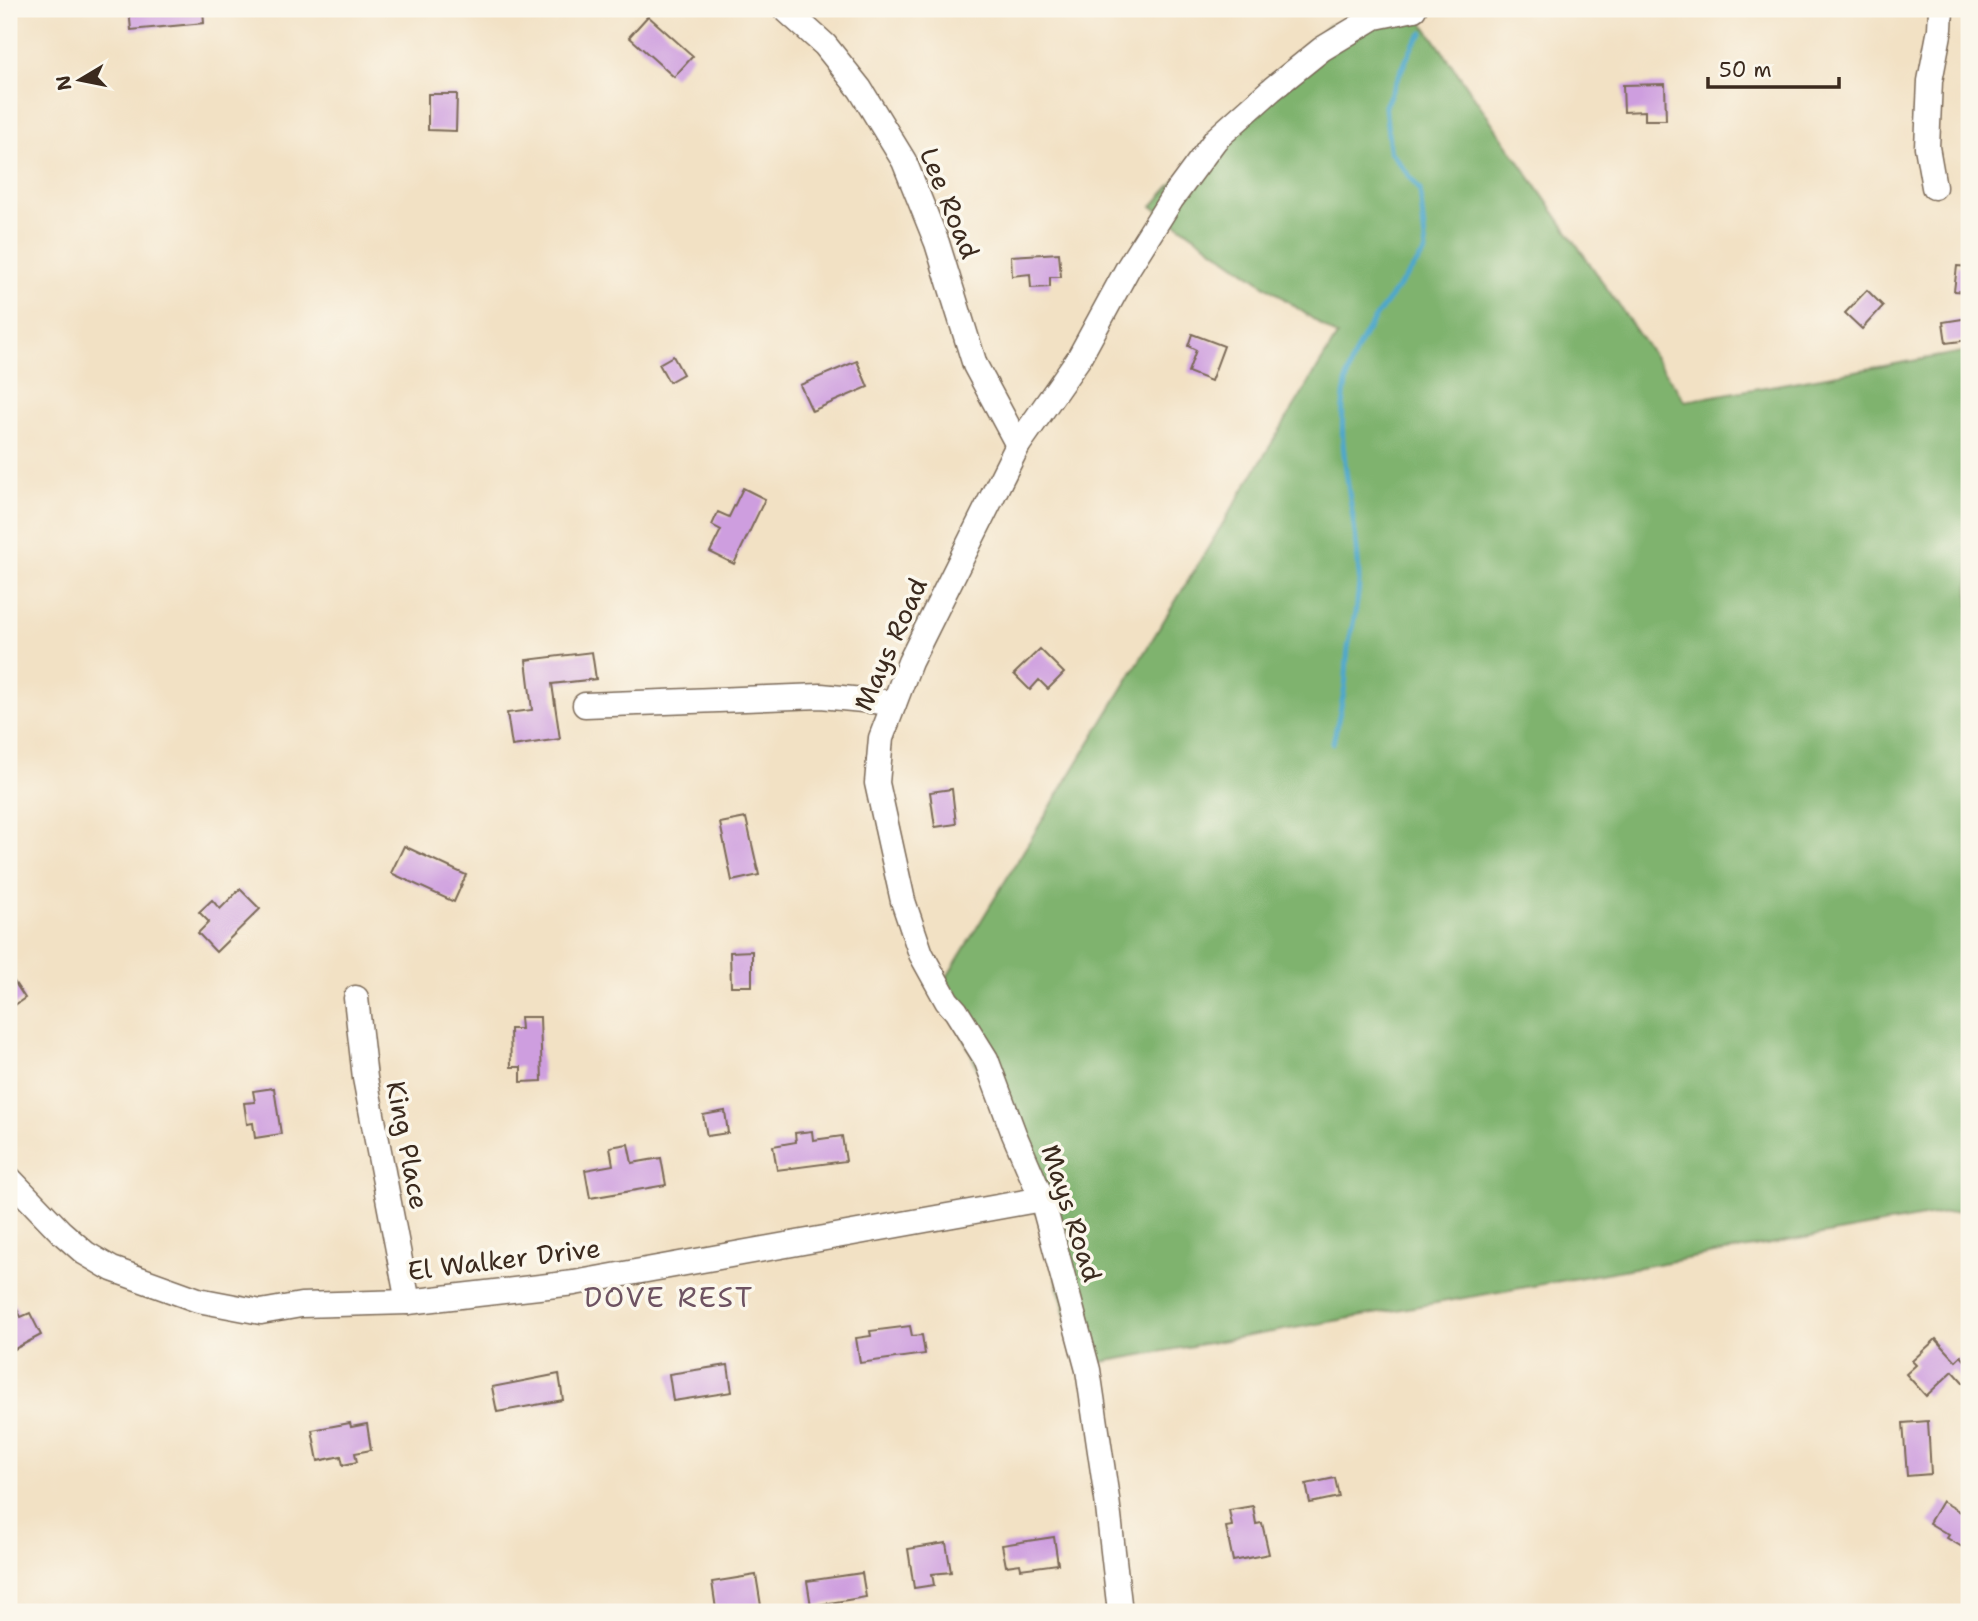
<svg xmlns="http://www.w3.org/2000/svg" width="1978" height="1621" viewBox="0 0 1978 1621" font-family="'Shantell Sans',sans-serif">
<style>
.forest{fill:#7fb36e;stroke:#5d6e46;stroke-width:2}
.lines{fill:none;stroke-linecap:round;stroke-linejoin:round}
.stream{stroke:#4ea7cb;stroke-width:5}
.building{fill:#ce9edf}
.minor-casing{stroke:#7b6a58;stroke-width:27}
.minor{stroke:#fff;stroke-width:24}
.labels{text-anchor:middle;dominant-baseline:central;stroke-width:7;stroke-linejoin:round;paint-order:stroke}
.street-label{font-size:26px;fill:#3b2a1e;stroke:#fbf7ec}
.neighbourhood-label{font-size:28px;letter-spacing:2px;fill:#6e5362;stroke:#fbf7ec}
</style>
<rect width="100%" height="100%" fill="#fbf7ec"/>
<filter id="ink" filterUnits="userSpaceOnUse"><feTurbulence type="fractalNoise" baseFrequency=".0143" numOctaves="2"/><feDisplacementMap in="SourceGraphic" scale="14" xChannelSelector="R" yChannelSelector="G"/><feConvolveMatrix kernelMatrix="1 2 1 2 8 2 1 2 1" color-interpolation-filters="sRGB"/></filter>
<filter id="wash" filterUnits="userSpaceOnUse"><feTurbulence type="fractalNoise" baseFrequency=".00686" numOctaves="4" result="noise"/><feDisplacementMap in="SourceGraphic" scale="28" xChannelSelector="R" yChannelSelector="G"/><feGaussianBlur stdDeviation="1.57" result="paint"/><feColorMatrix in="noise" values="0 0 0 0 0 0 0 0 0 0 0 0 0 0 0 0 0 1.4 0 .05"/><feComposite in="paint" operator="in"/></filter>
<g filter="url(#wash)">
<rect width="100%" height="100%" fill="#f2e1c4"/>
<path class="forest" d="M1421,20l264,381 284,-50v858l-890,157 -37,-143 -100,-238 395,-649 -185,-130 87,-96 90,-85z"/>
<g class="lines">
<path class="stream" d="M1333,743c4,-19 9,-38 12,-57 2,-15 1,-29 4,-43 4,-21 10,-42 10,-63 -1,-72 -30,-142 -9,-213 13,-42 50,-80 76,-116l-6,-61 -30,-39 -5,-45 29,-63 9,-10"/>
</g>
<g id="blocks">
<g class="building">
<path d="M129,9h74l1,14 -73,7z"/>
<path d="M648,16l45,40 -19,21 -45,-40z"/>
<path d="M1665,84l1,36h-21v-9l-21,1 -1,-27z"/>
<path d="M428,94h29l-1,37 -28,-1z"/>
<path d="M1059,253l2,24h-11v10l-19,1 -1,-14 -18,2 -1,-20z"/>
<path d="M1957,266l12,1v25l-15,-1z"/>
<path d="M1867,290l16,16 -21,23 -17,-16z"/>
<path d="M1969,318v22l-23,3 -3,-21z"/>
<path d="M1192,334l32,12 -13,35 -23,-9 8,-22 -8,-4z"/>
<path d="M673,356l10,18 -14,8 -10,-18z"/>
<path d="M857,361l11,26 -56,24 -12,-26z"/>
<path d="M743,488l22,11 -31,65 -24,-12 11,-22 -9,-5 6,-13 11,5z"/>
<path d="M1040,649l24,24 -16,16 -9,-9 -9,10 -16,-16z"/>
<path d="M592,652l4,27 -44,5 8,55 -48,7 -5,-33 25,-3 -6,-50z"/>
<path d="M952,789l4,35 -21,3 -5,-35z"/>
<path d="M746,818l13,57 -27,6 -12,-58z"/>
<path d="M404,846l62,29 -12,27 -63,-29z"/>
<path d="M240,889l20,20 -44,43 -18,-19 11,-11 -10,-10 13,-12 8,9z"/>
<path d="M752,951v35h-21l-1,-34z"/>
<path d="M9,974l16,24 -16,11z"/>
<path d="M520,1017h20l2,64 -21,1v-15h-10l-1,-38h11z"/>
<path d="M274,1088l7,46 -26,4 -2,-15 -6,1 -3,-21 11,-1 -2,-11z"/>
<path d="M725,1111l3,22 -21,3 -4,-21z"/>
<path d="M812,1131l1,9 29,-4 4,25 -69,9 -4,-24 23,-4 -1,-9z"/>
<path d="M628,1144l4,19 29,-5 5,27 -76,13 -5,-28 28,-5 -3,-18z"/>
<path d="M9,1294l12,23 9,-4 11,22 -32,17z"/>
<path d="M910,1326l2,10 10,-1 3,19 -65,9 -4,-25 15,-2 -1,-5z"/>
<path d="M1936,1339l20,22 5,-5 8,9v24l-16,-18 -27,25 -20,-22 10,-9 -4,-4z"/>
<path d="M728,1365l4,27 -59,9 -4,-27z"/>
<path d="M559,1374l4,26 -66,12 -5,-25z"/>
<path d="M1928,1421l3,53 -24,2 -4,-53z"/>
<path d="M350,1423l1,4 16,-3 4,26 -16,3 2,9 -14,3 -2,-9 -23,5 -6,-31z"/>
<path d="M1335,1478l4,19 -29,6 -4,-19z"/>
<path d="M1942,1501l27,16v34l-22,-13 2,-3 -20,-12z"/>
<path d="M1253,1506l3,18 6,-1 7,31 -36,7 -7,-34 6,-1 -3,-16z"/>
<path d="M1054,1537l4,27 -37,5 -1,-5 -14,2 -4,-21z"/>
<path d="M946,1543l5,29 -19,2 2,11 -20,3 -6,-39z"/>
<path d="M862,1573l4,24 -55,9 -4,-25z"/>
<path d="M756,1575l6,37h-20l-1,-2 -13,2 -1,-5 -11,2 -4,-27z"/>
</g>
</g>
</g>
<g filter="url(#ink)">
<use href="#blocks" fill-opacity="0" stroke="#7b6a58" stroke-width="2"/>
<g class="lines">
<defs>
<g id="minor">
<path d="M785,9l40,36 35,44 44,72 33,82 38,122 43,80"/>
<path d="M1934,187l-7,-40 3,-66 10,-52 1,-20"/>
<path d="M585,705l236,-9 73,7"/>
<path d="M356,998l9,80 43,224"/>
<path d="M9,1178l52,54 24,21 27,16 86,31 63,12 40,-7 107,-3 166,-19 468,-84"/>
<path d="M1120,1612l-13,-113 -19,-129 -46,-171 -28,-65 -28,-75 -30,-48 -9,-10 -26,-47 -18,-53 -26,-118 4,-45 29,-76 108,-217 61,-87 49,-90 43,-68 45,-61 55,-49 51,-41 53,-32 39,-8"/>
</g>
</defs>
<use href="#minor" class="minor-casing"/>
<use href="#minor" class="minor"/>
</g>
</g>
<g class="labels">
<g class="street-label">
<text transform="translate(950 203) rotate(68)">Lee Road</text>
<text transform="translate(890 644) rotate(-66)">Mays Road</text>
<text transform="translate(408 1145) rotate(79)">King Place</text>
<text transform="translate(1072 1213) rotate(72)">Mays Road</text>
<text transform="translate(504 1259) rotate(-7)">El Walker Drive</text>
</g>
<g class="neighbourhood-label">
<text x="669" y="1297">DOVE REST</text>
</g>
</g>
<rect width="1978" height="1621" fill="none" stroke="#fbf7ec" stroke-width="35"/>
<g transform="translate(80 80) rotate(260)" stroke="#fbf7ec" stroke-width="5" paint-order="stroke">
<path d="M0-5L12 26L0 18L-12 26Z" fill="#3b2a1e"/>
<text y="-10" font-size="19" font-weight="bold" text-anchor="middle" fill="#3b2a1e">N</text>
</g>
<path d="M1708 77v10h131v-10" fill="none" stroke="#3b2a1e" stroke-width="3.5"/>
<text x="1719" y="77" font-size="21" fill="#3b2a1e" stroke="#fbf7ec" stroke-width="5" paint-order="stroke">50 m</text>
</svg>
